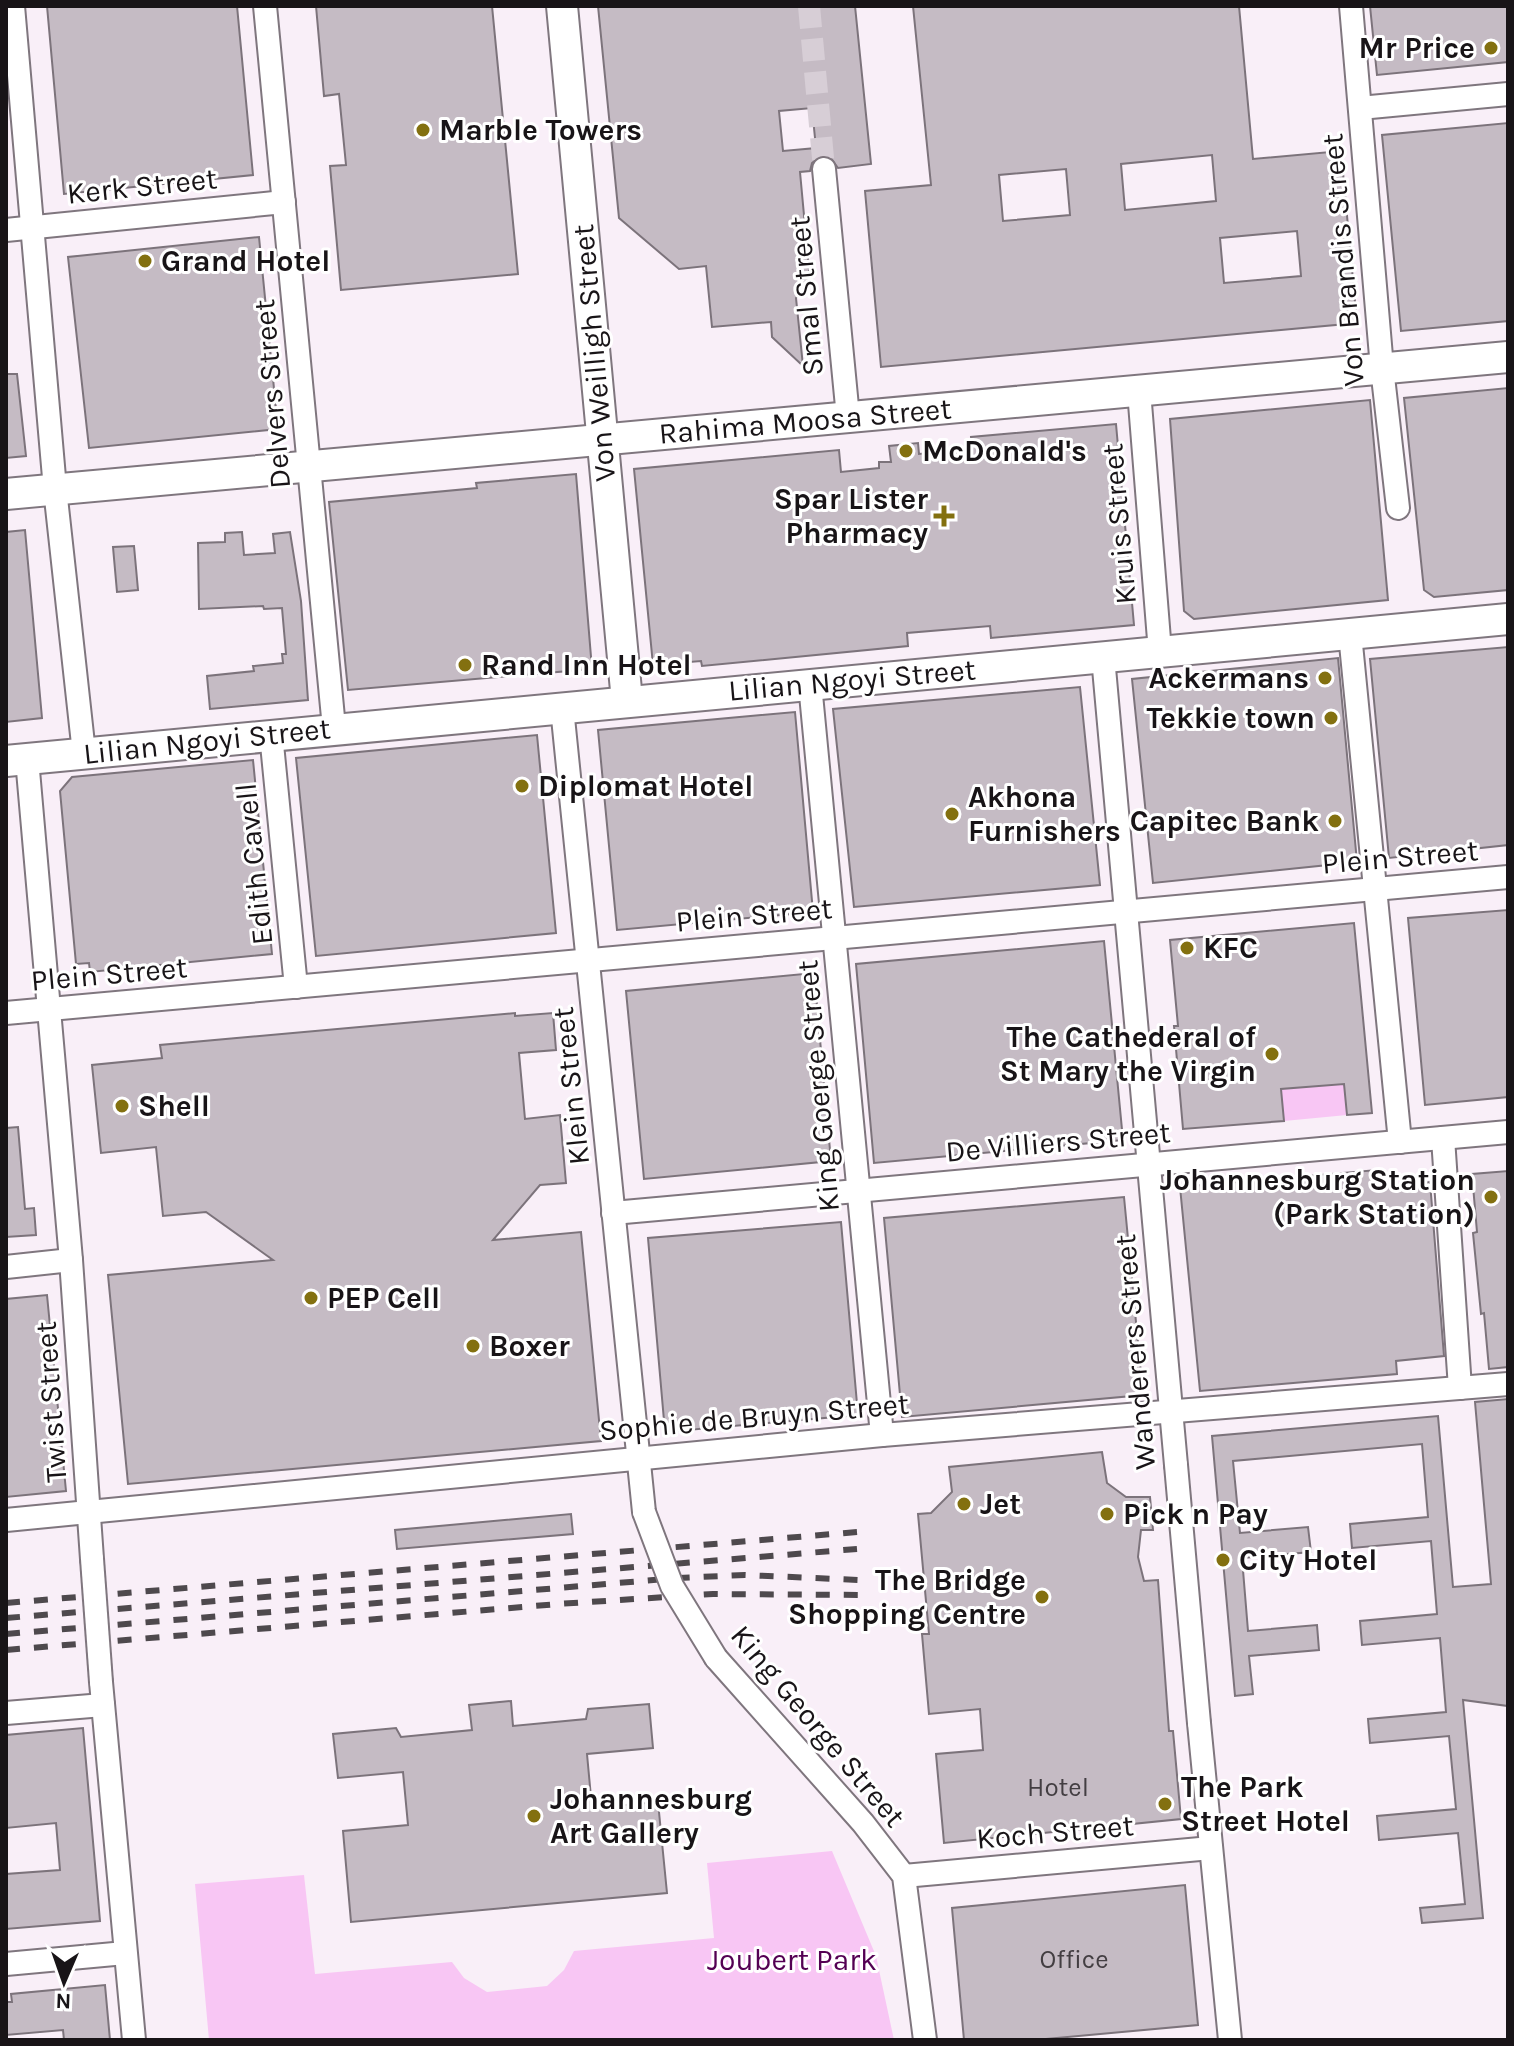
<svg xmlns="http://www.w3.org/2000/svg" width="1514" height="2046" viewBox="0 0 1514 2046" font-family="Karla,sans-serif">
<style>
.green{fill:#f8c6f4}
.building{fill:#c5bbc4;stroke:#7c737b;stroke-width:2;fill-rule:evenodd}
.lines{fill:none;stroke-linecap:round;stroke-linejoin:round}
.street-tunnel{stroke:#d7ced6;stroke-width:22;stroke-dasharray:22 11;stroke-linecap:butt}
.street-casing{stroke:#7f767e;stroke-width:26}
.secondary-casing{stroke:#7f767e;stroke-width:34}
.street{stroke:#fff;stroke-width:22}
.secondary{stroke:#fff;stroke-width:30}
.rail{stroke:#4e494d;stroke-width:6;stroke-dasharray:14 14;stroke-linecap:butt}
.street-bridge-casing{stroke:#7f767e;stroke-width:26;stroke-linecap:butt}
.street-bridge{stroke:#fff;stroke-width:22}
.poi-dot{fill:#837010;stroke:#fff;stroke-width:3}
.labels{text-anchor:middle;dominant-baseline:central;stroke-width:6;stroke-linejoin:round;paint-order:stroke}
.number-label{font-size:26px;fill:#433e42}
.poi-label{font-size:30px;font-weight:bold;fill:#181417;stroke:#fff;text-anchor:start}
.street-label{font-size:30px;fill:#181417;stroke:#fff}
.park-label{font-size:30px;fill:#540053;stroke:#fff}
</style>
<rect width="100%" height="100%" fill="#f9eff8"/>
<g class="green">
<path d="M1344,1084l3,31 -63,6 -3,-32z"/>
<path d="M832,1851l44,105 18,84h-685l-14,-156 109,-9 11,99 137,-12 12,16 23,14 60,-6 17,-16 10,-19 140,-13 -7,-75z"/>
</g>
<g class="building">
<path d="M47,6h190l16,169 -189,19z"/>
<path d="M316,6h176l26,268 -177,16 -11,-124 16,-1 -7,-71 -15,2z"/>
<path d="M598,6h257l16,158 -33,4 -8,-11 -8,-2 -10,8 -2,8 -10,1 10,108 -14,18 7,68 -31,-29 -1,-15 -59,5 -6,-61 -27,3 -60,-51zM812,108l4,40 -33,3 -4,-40z"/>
<path d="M913,6h326l14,153 88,-8 16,172 -476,44 -16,-176 66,-6zM1212,155l4,46 -91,9 -4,-46zM1066,169l4,46 -67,6 -4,-46zM1297,231l4,45 -77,7 -4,-45z"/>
<path d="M1370,6h138v56l-131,13z"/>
<path d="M1508,123v198l-107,10 -19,-196z"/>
<path d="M259,237l19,192 -189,19 -21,-191z"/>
<path d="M6,374h11l9,82 -20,2z"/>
<path d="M1508,388v202l-74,7 -10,-7 -20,-192z"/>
<path d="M1370,400l18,200 -194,19 -10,-8 -14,-192z"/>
<path d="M1116,424l18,201 -143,13 -1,-12 -83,7 1,13 -206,20 -1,-5 -48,4 -19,-196 205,-19 2,22 38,-4v-6h12l-2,-16 29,-3 1,11 53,-5 -1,-12z"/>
<path d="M576,474l16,195 -244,21 -19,-188 148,-14 -1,-5z"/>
<path d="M25,530l17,188 -36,4v-190z"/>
<path d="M242,532l2,23 31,-2 -2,-19 17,-2 11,69 7,99 -98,9 -3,-33 47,-5 -1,-5 30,-3 -1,-9h4l-4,-46 -18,1 -1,-3 -64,3 -1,-66 27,-1v-9z"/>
<path d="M134,546l4,44 -21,2 -4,-45z"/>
<path d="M1508,647v198l-119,13 -19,-199z"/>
<path d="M1338,658l19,204 -204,21 -21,-204z"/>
<path d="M1080,687l20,198 -246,22 -21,-198z"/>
<path d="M795,712l18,200 -196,18 -19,-200z"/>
<path d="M537,735l19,198 -240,23 -20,-198z"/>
<path d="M253,760l19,194 -182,18 -1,-9 -13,1 -16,-173 12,-14z"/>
<path d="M1508,910v187l-83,8 -17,-187z"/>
<path d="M1354,923l18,190 -25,2 -3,-31 -63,5 3,32 -101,8 -9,-103h4l-8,-86z"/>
<path d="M1104,941l19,199 -249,23 -18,-199z"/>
<path d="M814,973l17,188 -187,18 -18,-188z"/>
<path d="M515,1013v3l38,-3 3,37 -37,3 6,66 35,-4 6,68 -26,2 -47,55 88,-8 20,209 -473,43 -20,-209 165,-15 -67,-48 -43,4 -7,-69 -55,6 -9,-88 70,-7 -2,-13z"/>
<path d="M18,1127l7,82 9,-1 2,27 -30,2v-109z"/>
<path d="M1377,1170l2,17 51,-5 14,174 -48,5 1,13 -197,17 -20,-204z"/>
<path d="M1508,1171v196l-19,2 -5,-56 -3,1 -8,-81 4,-1 -5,-58z"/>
<path d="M1124,1197l19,198 -241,22 -18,-199z"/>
<path d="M841,1222l17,193 -193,17 -17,-194z"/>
<path d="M47,1295l19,196 -60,6v-198z"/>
<path d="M1508,1399v307l-45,-6 20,218 -61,5 -2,-15 45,-4 -7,-71 -79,7 -2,-24 79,-7 -7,-73 -79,7 -2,-24 78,-7 -6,-74 -78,7 -2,-24 77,-7 -6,-73 -79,7 -2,-24 78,-7 -6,-73 -189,17 7,72 68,-6 3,25 -69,6 6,73 69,-6 2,25 -70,6 4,38 -18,2 -23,-260 226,-20 15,171 38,-3 -16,-182z"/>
<path d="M1102,1452l5,31 19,14h24l3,33h-12l-3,27 6,24 14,-1 11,151h4l8,88 -237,24 -8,-89 47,-4 -3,-41 -51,5 -7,-80h7l-11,-120 13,-1 21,-21 -3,-25z"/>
<path d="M571,1514l2,20 -176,15 -2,-19z"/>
<path d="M511,1701l2,25 73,-7 2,-10 61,-5 4,44 -66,6 5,54 66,-6 9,91 -316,29 -8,-91 65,-6 -5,-53 -65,6 -5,-44 63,-6 5,9 71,-7 -3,-25z"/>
<path d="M83,1728l17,193 -94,8v-55l54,-4 -4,-47 -50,5v-93z"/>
<path d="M1185,1885l13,140 -163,15h-71l-12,-132z"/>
<path d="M105,1985l5,55h-46l-1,-10 -57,5v-33h6l-1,-8z"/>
</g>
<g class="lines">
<path class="street-tunnel" d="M809,6l15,163"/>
<defs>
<g id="street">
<path d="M13,6l42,483 29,264"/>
<path d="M265,6l69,722"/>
<path d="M1351,6l31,362 16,140"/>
<path d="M1360,108l148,-14"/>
<path d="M824,169l24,248"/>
<path d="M6,230l278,-28"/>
<path d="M1139,391l21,261"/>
<path d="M1350,634l50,508"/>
<path d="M1103,657l73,808"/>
<path d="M810,684l72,751"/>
<path d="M562,708l82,804"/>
<path d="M271,734l25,253"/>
<path d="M27,759l44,501 21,299"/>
<path d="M6,1013l1502,-136"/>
<path d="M1443,1138l17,250"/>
<path d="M613,1213l895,-81"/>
<path d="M6,1267l65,-7"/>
<path d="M6,1520l876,-85 626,-51"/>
<path d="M716,1658l147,165 41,53 21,164"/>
<path d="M101,1682l33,358"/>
<path d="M6,1713l97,-8"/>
<path d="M1199,1723l31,317"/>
<path d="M904,1876l307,-28"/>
<path d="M6,1964l119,-11"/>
</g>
<g id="secondary">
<path d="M562,6l65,695"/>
<path d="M6,494l1502,-137"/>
<path d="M6,761l1502,-142"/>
</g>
</defs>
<use href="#street" class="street-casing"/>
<use href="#secondary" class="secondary-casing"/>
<use href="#street" class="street"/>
<use href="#secondary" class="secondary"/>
<g class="rail">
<path d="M6,1603l851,-71"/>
<path d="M6,1618l851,-69"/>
<path d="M6,1634l672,-56 67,-3 115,5"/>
<path d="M6,1650l552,-46 155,-10 150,1"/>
</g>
<defs>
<g id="street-bridge">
<path d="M1176,1465l23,258"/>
<path d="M644,1512l28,74 44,72"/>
<path d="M92,1559l9,123"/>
</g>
</defs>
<use href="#street-bridge" class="street-bridge-casing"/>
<use href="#street-bridge" class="street-bridge"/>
</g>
<g class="poi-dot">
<circle cx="1491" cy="48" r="8"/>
<circle cx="423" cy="130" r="8"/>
<circle cx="145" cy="261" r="8"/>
<circle cx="906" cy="451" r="8"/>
<path d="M940 504h8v8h8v8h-8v8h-8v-8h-8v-8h8z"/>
<circle cx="465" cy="665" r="8"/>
<circle cx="1325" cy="678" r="8"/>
<circle cx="1331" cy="718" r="8"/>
<circle cx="522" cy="786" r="8"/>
<circle cx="952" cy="814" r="8"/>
<circle cx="1335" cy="821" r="8"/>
<circle cx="1187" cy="948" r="8"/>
<circle cx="1272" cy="1054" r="8"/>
<circle cx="122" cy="1106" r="8"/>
<circle cx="1491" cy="1197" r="8"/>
<circle cx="311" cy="1298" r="8"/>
<circle cx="473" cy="1346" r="8"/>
<circle cx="964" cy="1504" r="8"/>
<circle cx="1107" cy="1514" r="8"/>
<circle cx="1223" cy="1560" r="8"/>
<circle cx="1042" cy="1597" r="8"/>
<circle cx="1165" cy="1804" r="8"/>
<circle cx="534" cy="1816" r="8"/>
</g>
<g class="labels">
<g class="number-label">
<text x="1058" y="1787">Hotel</text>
<text x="1074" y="1959">Office</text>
</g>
<g class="poi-label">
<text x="1475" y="48" text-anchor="end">Mr Price</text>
<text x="439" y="130">Marble Towers</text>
<text x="161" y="261">Grand Hotel</text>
<text x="922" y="451">McDonald's</text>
<text x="928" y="499" text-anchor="end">Spar Lister<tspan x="928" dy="34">Pharmacy</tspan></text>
<text x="481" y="665">Rand Inn Hotel</text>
<text x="1309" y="678" text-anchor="end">Ackermans</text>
<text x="1315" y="718" text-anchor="end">Tekkie town</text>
<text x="538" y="786">Diplomat Hotel</text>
<text x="968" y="797">Akhona<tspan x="968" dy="34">Furnishers</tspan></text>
<text x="1319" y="821" text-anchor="end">Capitec Bank</text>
<text x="1203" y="948">KFC</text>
<text x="1256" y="1037" text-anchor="end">The Cathederal of<tspan x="1256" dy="34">St Mary the Virgin</tspan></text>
<text x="138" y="1106">Shell</text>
<text x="1475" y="1180" text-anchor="end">Johannesburg Station<tspan x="1475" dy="34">(Park Station)</tspan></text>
<text x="327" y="1298">PEP Cell</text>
<text x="489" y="1346">Boxer</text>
<text x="980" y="1504">Jet</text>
<text x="1123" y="1514">Pick n Pay</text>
<text x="1239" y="1560">City Hotel</text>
<text x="1026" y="1580" text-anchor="end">The Bridge<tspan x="1026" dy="34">Shopping Centre</tspan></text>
<text x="1181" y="1787">The Park<tspan x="1181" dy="34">Street Hotel</tspan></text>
<text x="550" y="1799">Johannesburg<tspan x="550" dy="34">Art Gallery</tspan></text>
</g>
<g class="street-label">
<text transform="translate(142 186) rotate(-6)">Kerk Street</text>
<text transform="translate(1343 260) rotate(-95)">Von Brandis Street</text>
<text transform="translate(806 296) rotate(-95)">Smal Street</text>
<text transform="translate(594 353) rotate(-95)">Von Weilligh Street</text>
<text transform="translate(272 394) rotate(-95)">Delvers Street</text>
<text transform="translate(805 421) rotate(-5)">Rahima Moosa Street</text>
<text transform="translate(1119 524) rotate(-95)">Kruis Street</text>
<text transform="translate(852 680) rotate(-5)">Lilian Ngoyi Street</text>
<text transform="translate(207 741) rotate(-6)">Lilian Ngoyi Street</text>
<text transform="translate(1400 857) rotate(-5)">Plein Street</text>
<text transform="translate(254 864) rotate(-96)">Edith Cavell</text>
<text transform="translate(754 915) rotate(-5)">Plein Street</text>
<text transform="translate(109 974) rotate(-5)">Plein Street</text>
<text transform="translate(571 1086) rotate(-96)">Klein Street</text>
<text transform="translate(818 1086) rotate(-95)">King Goerge Street</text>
<text transform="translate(1058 1142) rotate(-5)">De Villiers Street</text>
<text transform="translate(1135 1352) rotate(-95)">Wanderers Street</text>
<text transform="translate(51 1402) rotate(-94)">Twist Street</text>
<text transform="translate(754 1417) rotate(-5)">Sophie de Bruyn Street</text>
<text transform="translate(818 1726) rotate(50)">King George Street</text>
<text transform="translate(1055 1832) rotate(-5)">Koch Street</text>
</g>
<g class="park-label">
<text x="792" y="1960">Joubert Park</text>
</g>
</g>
<rect width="1514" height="2046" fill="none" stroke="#181417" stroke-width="16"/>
<g transform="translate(64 1982) rotate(182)" stroke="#ffffff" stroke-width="6" paint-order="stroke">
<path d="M0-6L14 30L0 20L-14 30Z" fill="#181417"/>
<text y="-12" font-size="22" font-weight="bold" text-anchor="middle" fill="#181417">N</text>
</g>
</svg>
